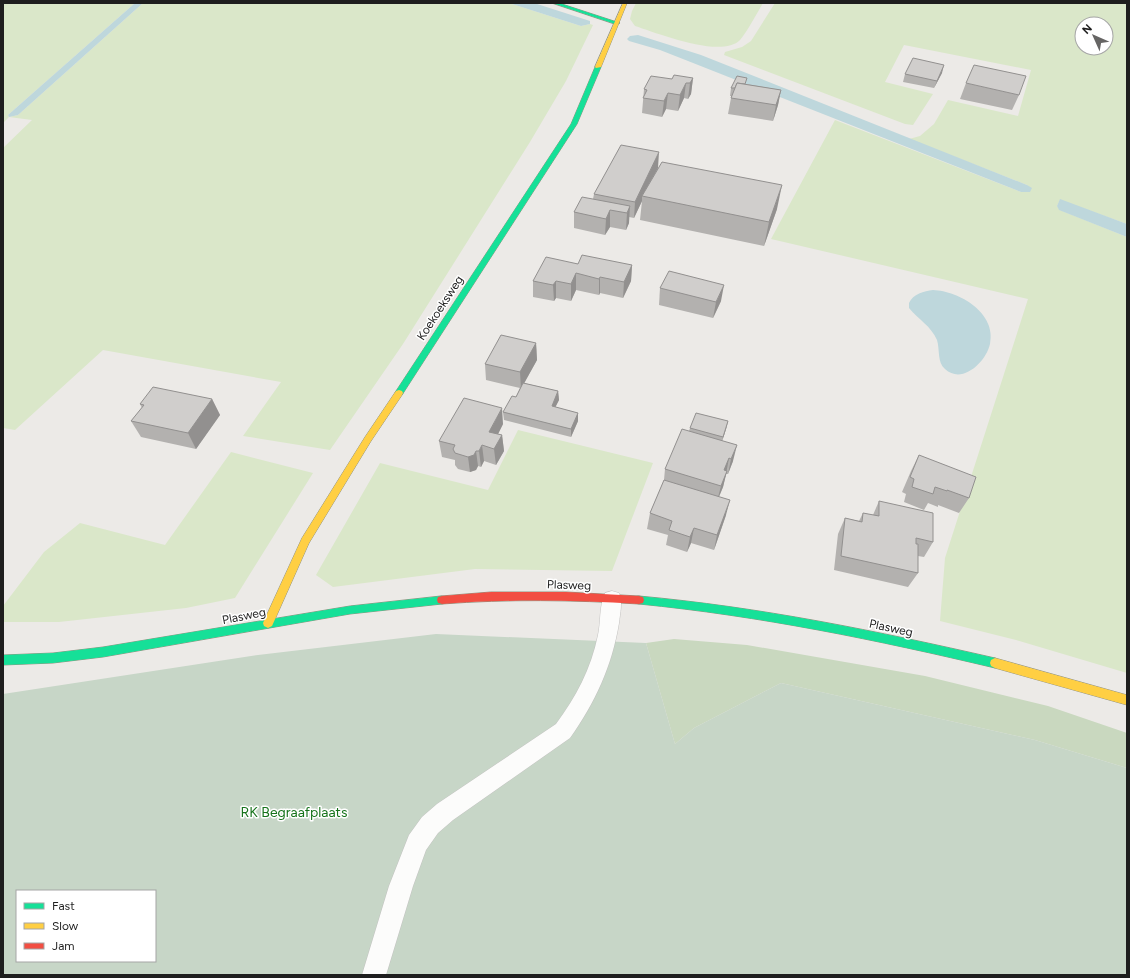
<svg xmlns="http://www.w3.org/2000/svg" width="1130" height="978" viewBox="0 0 1130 978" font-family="Figtree,sans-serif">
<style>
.grass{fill:#dae7c9;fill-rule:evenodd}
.forest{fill:#c9d8bf}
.cemetery{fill:#c7d6c7;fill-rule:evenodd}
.water{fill:#bed7dc}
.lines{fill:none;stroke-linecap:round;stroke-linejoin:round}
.lane-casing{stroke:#c3c2c1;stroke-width:1}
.fast-casing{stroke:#939481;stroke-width:1}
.slow-casing{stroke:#939481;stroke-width:1}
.jam-casing{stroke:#939481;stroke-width:1}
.lane{fill:#fcfcfb;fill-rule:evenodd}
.fast{fill:#16e098;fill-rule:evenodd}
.slow{fill:#ffcf43;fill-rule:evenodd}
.jam{fill:#f24e42;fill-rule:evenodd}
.wall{fill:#b3b1af}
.shaded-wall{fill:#92908f}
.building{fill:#d0cecc;stroke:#92908f}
.labels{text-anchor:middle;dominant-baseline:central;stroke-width:3;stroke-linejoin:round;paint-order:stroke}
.street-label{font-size:12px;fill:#1e1e1e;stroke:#fff}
.near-park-label{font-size:14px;fill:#16731b;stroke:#fff}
</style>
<rect width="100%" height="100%" fill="#eceae7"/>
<g class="grass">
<path d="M3,3h132l-127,112 1,2 9,-2 125,-112h366l72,23 9,-2 3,1 -27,56 -36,61 -127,202 -73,106 -87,-14 38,-54 -178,-32 -88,80 -12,-2v-280l29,-28 -23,-3 -6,6z"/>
<path d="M636,3h127c-6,10 -16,29 -23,37 -19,19 -83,-7 -105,-14l-5,-7 2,-8z"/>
<path d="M775,3h352v221l-67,-24 -3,6 3,4 67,27v436l-111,-33 -76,-19 5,-63 83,-259 -257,-60 64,-119 186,72h9l-3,-7 -118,-46 11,-3 14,-12 14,-24 70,16 13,-46 -127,-25 -19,37 48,12 -20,31 -8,-1 -181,-69 1,-3 17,-5 9,-6zM1082,24h24v24h-24z"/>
<path d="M518,430l135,33 -41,108 -137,-2 -142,18 -17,-12 64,-112 108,27z"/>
<path d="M231,452l82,21 -78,125 -49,10 -127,14h-56v-16l41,-54 36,-29 85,22z"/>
</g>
<path class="forest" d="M674,639l73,6 178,31 123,30 79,27v35l-92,-28 -254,-57 -87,45 -19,16 -29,-101z"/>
<path class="cemetery" d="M436,634l210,9 29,101 19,-16 87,-45 254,57 92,28v207h-1124v-281l255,-39zM17,891h138v70h-138z"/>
<g class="water">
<path d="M135,3h8l-125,112 -9,2 -1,-2z"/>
<path d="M509,3h25l56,18v3l-9,2z"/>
<path d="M638,35l63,20 326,130 5,3 -2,4h-9l-333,-131 -28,-11 -31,-9 -2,-2 3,-3z"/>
<path d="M1060,199l67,25v13l-68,-27 -2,-4z"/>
<path d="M933,290c26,1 64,23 57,54 -4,18 -28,41 -45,25 -8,-7 -5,-19 -8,-29 -6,-14 -19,-21 -28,-32v-5c4,-9 15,-12 24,-13z"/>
</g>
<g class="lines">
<defs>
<path id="lane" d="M612,591l7,2c4,9 1,20 0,30 -7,43 -24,80 -49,115l-117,82 -15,13 -12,17 -13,36 -27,89h-24l27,-89 20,-51 13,-18 15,-13 119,-80c20,-27 35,-55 42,-89 3,-13 1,-29 7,-42z"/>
<g id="fast">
<path d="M552,3h7l61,20 -5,1z"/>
<path d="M598,65l3,2 -24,57 -175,271h-6l-1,-2 1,-2 175,-267 24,-57z"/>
<path d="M442,596l4,1 1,3 -1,3 -4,1 -92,10 -247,43 -50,6 -50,2v-10l50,-2 50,-6 247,-41z"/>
<path d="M639,596c121,11 238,35 356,62l4,2 1,3 -1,3 -4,2c-118,-28 -235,-52 -356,-64l-4,-1 -1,-3 1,-3z"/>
</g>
<g id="slow">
<path d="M623,3h4l-26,64 -5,1 -1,-1z"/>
<path d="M399,390l3,1 1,2 -1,2 -31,46 -62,102 -37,83 -4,2 -4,-2 -1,-3 39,-85 63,-101 31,-46z"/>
<path d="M995,658l132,37v10l-132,-37 -4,-2 -1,-3 1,-3z"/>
</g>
<path id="jam" d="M491,592h75l73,4 4,1 1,3 -1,3 -4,1c-66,-4 -131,-5 -197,0l-4,-1 -1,-3 1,-3 4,-1z"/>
</defs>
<use href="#lane" class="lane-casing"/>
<use href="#fast" class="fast-casing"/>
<use href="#slow" class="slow-casing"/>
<use href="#jam" class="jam-casing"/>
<use href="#lane" class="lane"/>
<use href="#fast" class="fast"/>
<use href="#slow" class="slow"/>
<use href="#jam" class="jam"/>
</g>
<g class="wall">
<path d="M942,73l-8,15 -31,-6 2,-8z"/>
<path d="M693,78l-2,16 -3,5 -4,-1 -6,13 -12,-2 -4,8 -20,-4 2,-24z"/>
<path d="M966,83l53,12 -7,15 -52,-11z"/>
<path d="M746,84l35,6 -3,15 -5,16 -45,-7 3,-16 1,-2h-2l1,-8z"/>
<path d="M658,168l119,41 -13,37 -124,-26 2,-19 -8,17 -5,-1v6l-3,7 -16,-3 -5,8 -31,-7v-16l19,-13 1,-5z"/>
<path d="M578,264l54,1 -1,16 -8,17 -23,-5 -1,2 -23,-5 -5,11 -15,-3 -2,3 -21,-4v-16z"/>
<path d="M660,288l61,13 -8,17 -54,-13z"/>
<path d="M536,343l1,17 -13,23 34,8 1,9 -4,7 23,6v8l-7,16 -67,-17 -1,-8 13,-15 4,-9 -34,-8 -1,-16z"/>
<path d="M212,399l8,16 -24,34 -55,-12 -10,-16 11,-13 -2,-4z"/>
<path d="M728,421l-2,8 -4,12 11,20 -5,13h-2l-3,13 -4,10 7,18 -12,35 -23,-7 -4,9 -21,-7 2,-10 -21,-6 3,-16 14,-33 1,-11 24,-38 1,-3z"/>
<path d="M503,424l-5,10 4,1 2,16 -8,14 -12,-4 -3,6 -3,-1 -2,4 -6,2 -12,-3 -3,-4v-5l-13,-3 -3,-16z"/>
<path d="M919,455l50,43 -10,15 -21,-8v2l-10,-4 -4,7 -20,-8 2,-8 -4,-2 9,-21z"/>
<path d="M879,501l54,41 -9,15 -6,-1v17l-10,14 -74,-17 4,-36 7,-16 14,3 4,-8 10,2z"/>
</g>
<g class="shaded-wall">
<path d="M944,65l-2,8 -8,15 3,-7z"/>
<path d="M693,78l-2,16 -3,5 2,-16z"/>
<path d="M686,83l-2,15 -6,13 2,-16z"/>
<path d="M781,90l-3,15 -5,16 3,-16z"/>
<path d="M668,93l-2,16 -4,8 2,-16z"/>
<path d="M659,152l-1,16 -16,28v5l-8,17 1,-16z"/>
<path d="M782,185l-5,24 -13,37 5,-24z"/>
<path d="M630,206l-1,17 -3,7 1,-17z"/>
<path d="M610,210v17l-5,8 1,-16z"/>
<path d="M632,265l-1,16 -8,17 1,-16z"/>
<path d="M576,273v17l-5,11v-17z"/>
<path d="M600,277v16l-1,2v-16z"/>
<path d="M556,281v17l-2,3 -1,-16z"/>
<path d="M724,285l-3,16 -8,17 3,-16z"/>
<path d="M536,343l1,17 -16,29 -1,-17z"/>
<path d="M558,391l1,9 -7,14v-8z"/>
<path d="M212,399l8,16 -24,34 -8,-16z"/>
<path d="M502,408l1,16 -12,24 -2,-16z"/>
<path d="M578,413v8l-7,16v-8z"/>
<path d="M728,421l-2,8 -5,16 2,-8z"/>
<path d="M502,435l2,16 -8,14 -2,-16z"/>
<path d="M482,445l2,16 -3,6 -2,-16z"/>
<path d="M737,445l-4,16 -5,13 3,-15z"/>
<path d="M476,451l2,15 -2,4 -6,2 -2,-15z"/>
<path d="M729,458l-3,16 -6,12 4,-16z"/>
<path d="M727,471l-4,16 -6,14 4,-15z"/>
<path d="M730,500l-4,15 -12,35 3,-15z"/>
<path d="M694,528l-3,15 -4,9 3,-15z"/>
</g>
<g class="building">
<path d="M913,58l31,7 -7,16 -32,-7z"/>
<path d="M974,65l52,11 -7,19 -53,-12z"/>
<path d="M674,75l19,3 -3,5h-4l-6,12 -12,-2 -4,8 -21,-3 4,-8 -3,-1 7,-13 21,3z"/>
<path d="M737,76l10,2 -2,6 -8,-1 -2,5h-4z"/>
<path d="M737,83l44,7 -5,15 -45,-7z"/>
<path d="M621,145l38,7 -24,50 -41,-8z"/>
<path d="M662,162l120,23 -13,37 -127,-26z"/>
<path d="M582,197l48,9 -3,7 -17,-3 -4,9 -32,-7z"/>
<path d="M582,255l50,10 -8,17 -24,-5 -1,2 -23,-6 -5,11 -15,-3 -3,4 -20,-4 13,-24 32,7z"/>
<path d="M669,271l55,14 -8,17 -56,-14z"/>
<path d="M501,335l35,8 -16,29 -35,-8z"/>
<path d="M523,383l35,8 -6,15 26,7 -7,16 -68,-17 9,-16 4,1z"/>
<path d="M153,387l59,12 -24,34 -57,-12 13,-16 -4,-1z"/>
<path d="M464,398l38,10 -13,24 13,3 -8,14 -12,-4 -3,6h-3l-2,4 -6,2 -13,-4 -2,-4 2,-4 -16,-4z"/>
<path d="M696,413l32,8 -5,16 -33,-9z"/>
<path d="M682,429l55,16 -6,14 -2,-1 -5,12 3,1 -6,15 -56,-17z"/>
<path d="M919,455l57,22 -7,21 -22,-8v1l-12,-4 -2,7 -21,-7 2,-8 -4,-2z"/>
<path d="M664,480l66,20 -13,35 -23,-7 -4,9 -21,-7 3,-9 -22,-8z"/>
<path d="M879,501l54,12v29l-17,-4v6h2v29l-77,-17 4,-38 17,4 1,-9 16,3z"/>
</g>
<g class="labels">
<g class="street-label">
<text transform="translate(440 308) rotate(-57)">Koekoeksweg</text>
<text transform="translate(569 585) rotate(2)">Plasweg</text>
<text transform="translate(244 616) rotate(-11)">Plasweg</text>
<text transform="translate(891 628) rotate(12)">Plasweg</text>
</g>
<g class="near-park-label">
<text x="294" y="812">RK Begraafplaats</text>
</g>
</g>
<rect width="1130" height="978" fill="none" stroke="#1e1e1e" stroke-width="8"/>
<rect x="16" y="890" width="140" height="72" fill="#ffffff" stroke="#a5a5a5"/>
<rect x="24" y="903" width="20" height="6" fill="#16e098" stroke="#a5a5a5"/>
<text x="52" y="910" font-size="12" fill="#1e1e1e">Fast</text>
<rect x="24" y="923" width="20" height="6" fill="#ffcf43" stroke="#a5a5a5"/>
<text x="52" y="930" font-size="12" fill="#1e1e1e">Slow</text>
<rect x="24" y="943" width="20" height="6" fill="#f24e42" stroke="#a5a5a5"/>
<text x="52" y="950" font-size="12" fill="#1e1e1e">Jam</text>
<g transform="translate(1094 36) rotate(315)"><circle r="19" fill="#ffffff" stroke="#a5a5a5"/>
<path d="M0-3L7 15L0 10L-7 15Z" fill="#666564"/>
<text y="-6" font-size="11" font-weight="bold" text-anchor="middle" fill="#1e1e1e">N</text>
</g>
</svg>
